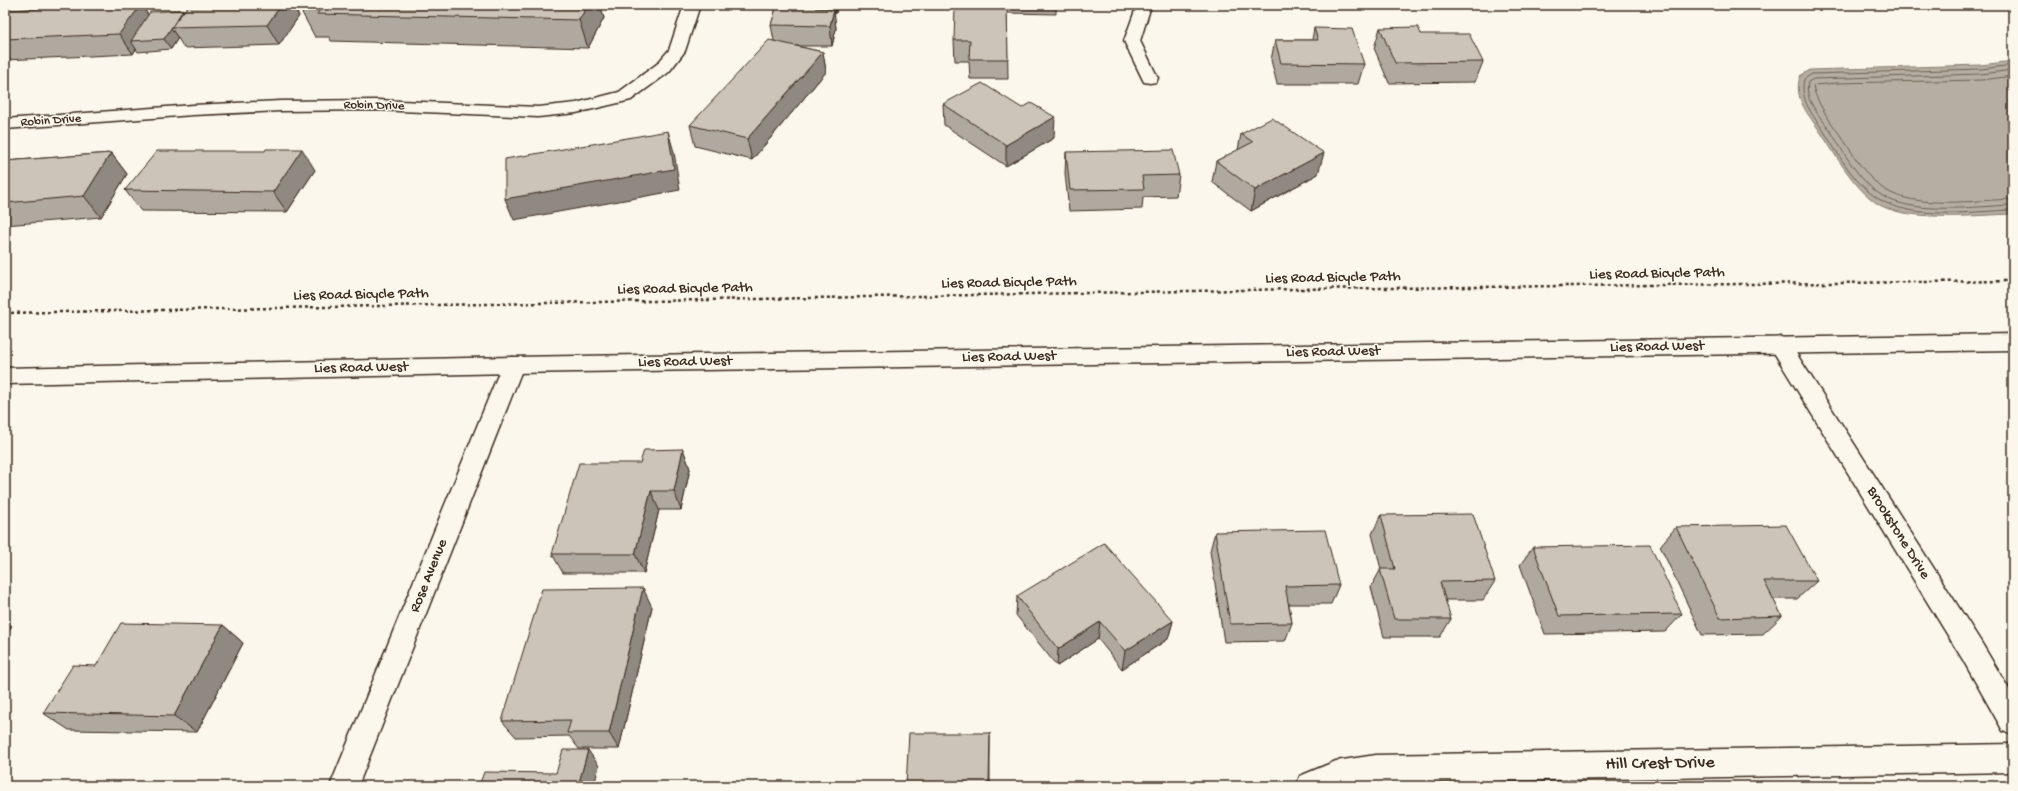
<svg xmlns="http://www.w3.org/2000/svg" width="2018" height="791" viewBox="0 0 2018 791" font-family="'Gochi Hand',sans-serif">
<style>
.water{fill:#b6aea2;stroke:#85796d}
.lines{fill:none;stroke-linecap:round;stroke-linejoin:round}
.shore{stroke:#6c5f53;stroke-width:1}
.street-casing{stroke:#3b2a1e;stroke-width:3}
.secondary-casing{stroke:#3b2a1e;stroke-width:3}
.path{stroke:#3b2a1e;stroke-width:2.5;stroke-dasharray:3 3;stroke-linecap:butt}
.street{fill:#fbf7ec;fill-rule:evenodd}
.secondary{fill:#fbf7ec;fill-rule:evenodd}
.wall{fill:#afa99f;stroke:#3b2a1e}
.shaded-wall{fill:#8f8982;stroke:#3b2a1e}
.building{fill:#ccc4b9;stroke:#3b2a1e}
.labels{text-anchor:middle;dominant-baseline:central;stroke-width:3;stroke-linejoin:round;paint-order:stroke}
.far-street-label{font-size:13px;fill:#3b2a1e;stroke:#fbf7ec}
.street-label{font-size:15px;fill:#3b2a1e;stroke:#fbf7ec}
.near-street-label{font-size:18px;fill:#3b2a1e;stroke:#fbf7ec}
</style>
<rect width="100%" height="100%" fill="#fbf7ec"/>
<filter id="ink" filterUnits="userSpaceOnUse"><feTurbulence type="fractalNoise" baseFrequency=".025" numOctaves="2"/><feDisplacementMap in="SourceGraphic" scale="8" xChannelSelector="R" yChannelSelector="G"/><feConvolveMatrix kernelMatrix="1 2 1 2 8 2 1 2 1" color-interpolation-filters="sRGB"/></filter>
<g filter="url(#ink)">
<path class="water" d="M2013,61v153c-35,1 -110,9 -138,-12 -23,-17 -38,-45 -54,-69 -12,-18 -28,-34 -21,-57l10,-6 171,-5z"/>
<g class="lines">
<g class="shore">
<path d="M2013,65l-32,4 -169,5 -8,5c-5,22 10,37 21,54 13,21 25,43 44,59 35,31 101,19 144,18"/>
<path d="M2013,70l-32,4 -168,5 -5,3c-4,19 12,34 22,48 14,23 28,50 51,65 32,21 95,11 132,10"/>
<path d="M2013,76l-31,4 -145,3 -22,2 -2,2c6,21 20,38 32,55 11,17 22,36 39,47 31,21 93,11 129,10"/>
</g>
<defs>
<g id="street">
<path d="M684,5h16l-15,46 -16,21 -38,28 -55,13 -38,4 -161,-7 -97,1 -87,4 -188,14v-10l188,-14 87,-4 97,-1 161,7 38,-4 43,-11 38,-28 12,-14z"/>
<path d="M1137,5h16l-3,4 -10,32 18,37 -2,4 -6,1 -6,-1 -2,-4 -18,-37z"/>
<path d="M1780,337l7,2 194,303 32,54v39l-10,-4 -40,-71 -190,-309 -4,-6 4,-6z"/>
<path d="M513,357l8,2 3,6 -166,421h-28l172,-421 3,-6z"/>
<path d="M2013,744v28l-637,11 -20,3h-60l4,-10 36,-15 40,-6z"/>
</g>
<path id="secondary" d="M2013,334v16l-1500,23 -508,11v-16l508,-11z"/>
</defs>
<use href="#street" class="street-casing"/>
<use href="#secondary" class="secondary-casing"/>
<path class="path" d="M5,313l1293,-24 715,-8"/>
<use href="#street" class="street"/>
<use href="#secondary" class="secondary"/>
</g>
<g class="wall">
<path d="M132,5h10l6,10 35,-5 1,2 5,-7h104l6,11 -20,29 -95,3 -6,-10 -7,11 -33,3 -2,-3 -3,5 -128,6v-50z"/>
<path d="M304,5h296l4,13 -16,30 -257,-7 -2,-4h-14l-15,-28z"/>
<path d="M777,5h61l-2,8h-2l2,16 -4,17h-36l27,6 3,20 -74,88 -57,-14 -5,-21 84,-84 -3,-16z"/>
<path d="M1000,5h56v9l-49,-1 1,66h-38l-1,-18h-14l-1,-21 46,-34z"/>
<path d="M1314,28l50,36 -6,20h-81l-6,-24 4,-20h37z"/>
<path d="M1380,28l41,6 62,28 -8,20 -86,1 -15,-35z"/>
<path d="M943,104l111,34 -48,28 -62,-41z"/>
<path d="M1241,134l77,40 -67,37 -39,-29 4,-21 22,-11z"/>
<path d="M1066,152l113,23 -3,21 -33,1 -1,12 -73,2 -4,-38z"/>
<path d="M111,153l16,21 -26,43 -96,8v-64z"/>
<path d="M315,170l-28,42 -146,-1 -16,-21z"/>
<path d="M683,449l7,20 -9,41h-22l-15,63h-81l-11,-19 88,-91z"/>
<path d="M1381,515l114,66 -12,19h-38l6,19 -11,18h-56l-13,-50 10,-18 -9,-35z"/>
<path d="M1676,527l141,54 -20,18h-24l9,17 -19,18 -61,1 -42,-89z"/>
<path d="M1215,532l124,53 -8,19h-42l3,19 -7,18 -61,1 -14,-91z"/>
<path d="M1533,547l149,67 -17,18 -120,2 -25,-69z"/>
<path d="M1017,596l156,25 -5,18 -46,30 -24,-30 -41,27 -41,-51z"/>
<path d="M652,607l-33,142h-40l-10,-13 -53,1 -14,-16z"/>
<path d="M223,625l20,18 -46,89 -128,-2 -26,-17 53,-47z"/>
</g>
<g class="shaded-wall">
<path d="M141,5l14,20 -24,16 5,8 -3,5 -14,-20z"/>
<path d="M281,5h12l6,11 -20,29 -12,-20z"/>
<path d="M588,5h12l4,13 -16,30 -9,-28z"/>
<path d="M816,5h5l1,8 -7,-5z"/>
<path d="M835,5h3l-2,8z"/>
<path d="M834,9l2,20 -4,17 -2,-20z"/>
<path d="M183,10l6,11 -17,6z"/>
<path d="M171,28l7,10 -7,11 -7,-10z"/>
<path d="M823,52l3,20 -74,88 -5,-21z"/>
<path d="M1055,117l-1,21 -48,28v-21z"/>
<path d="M668,131l6,21 6,38 -166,30 -9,-21z"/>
<path d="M302,149l13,21 -28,42 -14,-20z"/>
<path d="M111,153l16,21 -26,43 -17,-21z"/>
<path d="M1324,153l-6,21 -67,37 4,-21z"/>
<path d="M683,449l7,20 -9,41 -7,-19z"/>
<path d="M651,491l8,19 -15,63 -9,-19z"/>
<path d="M643,588l9,19 -33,142 -10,-16z"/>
<path d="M5,621l7,5 -7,10z"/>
<path d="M1173,621l-5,18 -46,30 3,-18z"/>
<path d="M1100,622l-2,17 -41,27 1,-17z"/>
<path d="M223,625l20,18 -46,89 -23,-16z"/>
<path d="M990,733v53h-1z"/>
<path d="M588,750l11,16 -5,20h-16z"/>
</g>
<g class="building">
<path d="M132,5h9l-22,29 -114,5v-29z"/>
<path d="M189,5h92l-14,20 -96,2z"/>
<path d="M304,5h284l-9,15 -262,-6 3,-4 -20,-1z"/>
<path d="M777,5h39l-1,3 19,1 -4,17 -59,-1z"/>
<path d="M955,6h52l1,53h-39l1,-19h-16z"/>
<path d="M183,10l-19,29 -33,2 19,-29z"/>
<path d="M1418,27l3,7h48l14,28 -88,1 -15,-35z"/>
<path d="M1314,28l38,1 12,35 -83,-1 -6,-23h43z"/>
<path d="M769,40l54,12 -76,87 -57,-14z"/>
<path d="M982,83l40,25 9,-5 24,14 -49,28 -63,-41z"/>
<path d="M1272,118l52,35 -69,37 -39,-29 37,-19 -12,-8z"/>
<path d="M668,131l6,38 -169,30v-40z"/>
<path d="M266,149h36l-29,43 -148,-2 32,-39h108z"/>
<path d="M1173,150l6,25 -37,1 2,13 -74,1 -4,-38z"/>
<path d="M111,153l-27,43 -79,7v-42z"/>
<path d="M683,449l-9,42h-23l-16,63h-83l27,-91h61l4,-13z"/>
<path d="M1473,514l22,67 -55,1 11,37h-57l-14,-50h15l-14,-54z"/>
<path d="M1786,525l31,56h-53l18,35 -62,2 -44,-91z"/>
<path d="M1325,530l14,55 -54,1 7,37 -62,1 -15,-92z"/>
<path d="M1104,543l69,78 -48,30 -25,-29 -42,27 -41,-53z"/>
<path d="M1650,545l32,69 -123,2 -26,-69z"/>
<path d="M643,588l-34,145h-42l4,-13 -69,1 40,-132z"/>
<path d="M121,623l102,2 -49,91 -131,-3 30,-48 23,1z"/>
<path d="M909,733h81l-1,53h-83z"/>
<path d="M563,750h25l-10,36h-99l5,-14 72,1z"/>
</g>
</g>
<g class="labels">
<g class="far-street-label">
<text transform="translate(374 106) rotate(1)">Robin Drive</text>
<text transform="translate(51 121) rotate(-4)">Robin Drive</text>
</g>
<g class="street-label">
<text transform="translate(1657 274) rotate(-1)">Lies Road Bicycle Path</text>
<text transform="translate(1333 278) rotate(-1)">Lies Road Bicycle Path</text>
<text transform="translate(1009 283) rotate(-1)">Lies Road Bicycle Path</text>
<text transform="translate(685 289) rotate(-1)">Lies Road Bicycle Path</text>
<text transform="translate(361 295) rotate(-1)">Lies Road Bicycle Path</text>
<text transform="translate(1657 347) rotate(-1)">Lies Road West</text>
<text transform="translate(1333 352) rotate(-1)">Lies Road West</text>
<text transform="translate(1009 357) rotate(-1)">Lies Road West</text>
<text transform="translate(685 362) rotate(-1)">Lies Road West</text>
<text transform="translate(361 368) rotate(-1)">Lies Road West</text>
<text transform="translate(1898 533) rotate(58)">Brookstone Drive</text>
<text transform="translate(429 576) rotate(-68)">Rose Avenue</text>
</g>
<g class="near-street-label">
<text transform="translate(1660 764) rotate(-1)">Hill Crest Drive</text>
</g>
</g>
<rect width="2018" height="791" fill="none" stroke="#fbf7ec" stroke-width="20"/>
<rect x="10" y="10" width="1998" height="771" fill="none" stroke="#3b2a1e" stroke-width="1.5" filter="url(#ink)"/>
</svg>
